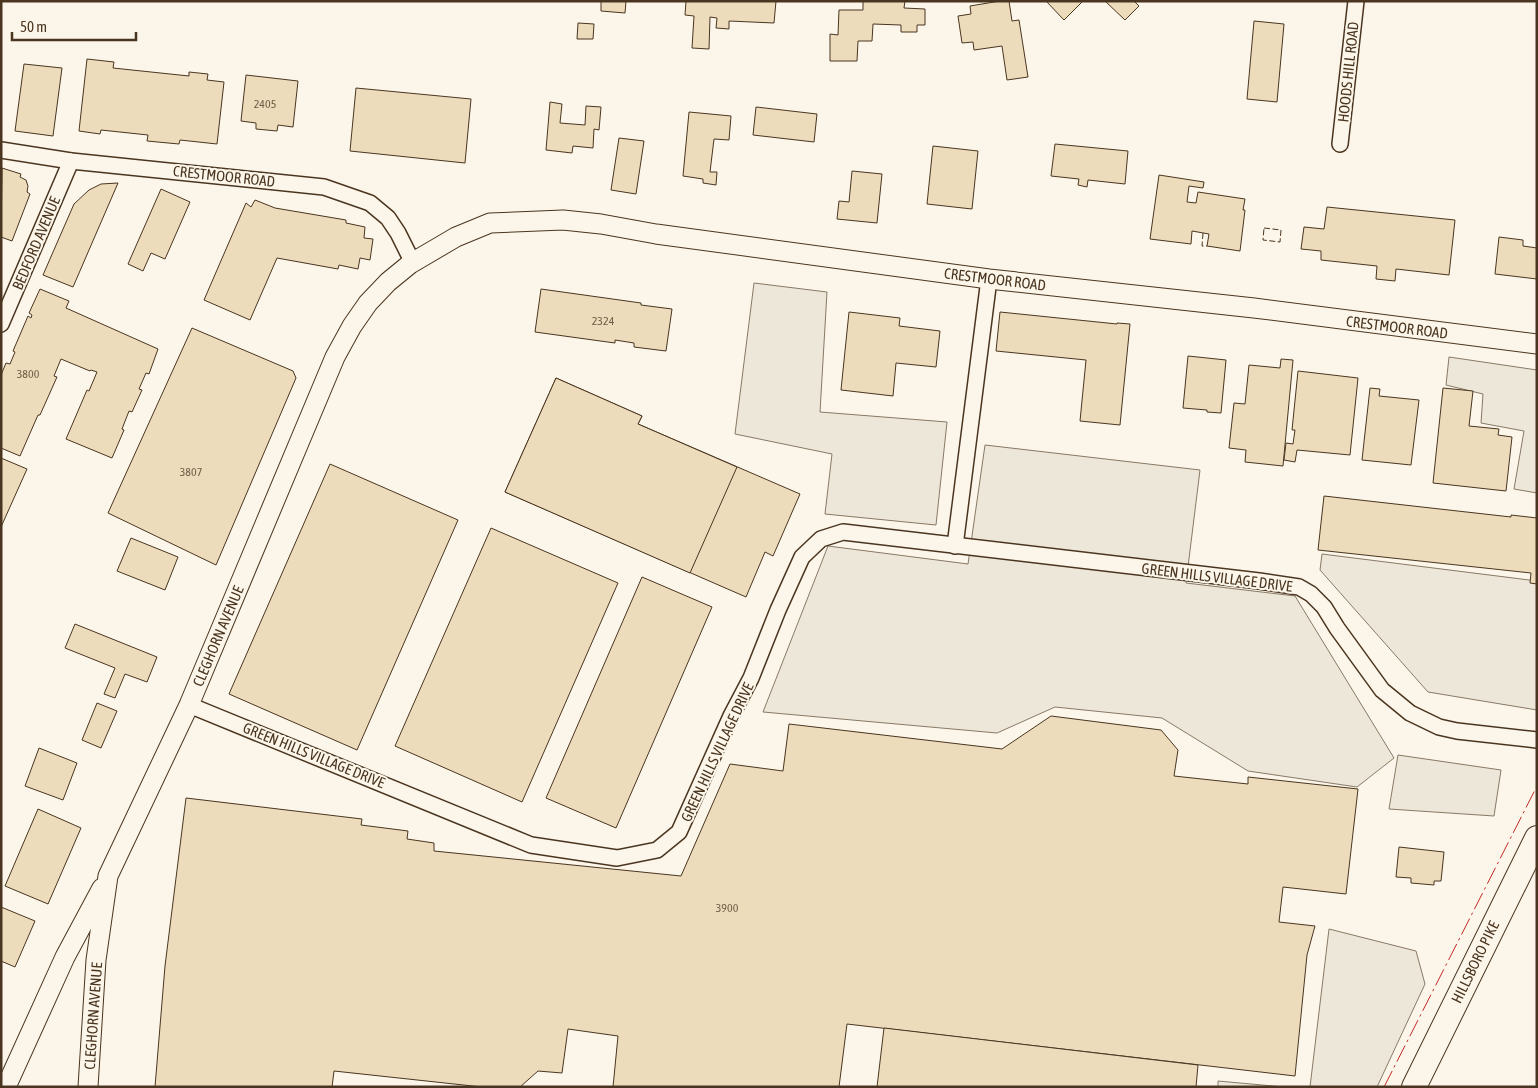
<svg xmlns="http://www.w3.org/2000/svg" width="1538" height="1088" viewBox="0 0 1538 1088" font-family="'Asap Condensed',sans-serif">
<style>
.parking{fill:#ede7d9;stroke:#887966}
.building{fill:#ecdcbc;stroke:#4a3520}
.lines{fill:none;stroke-linecap:round;stroke-linejoin:round}
.minor-casing{stroke:#4a3520;stroke-width:18}
.tertiary-casing{stroke:#4a3520;stroke-width:21}
.primary-casing{stroke:#4a3520;stroke-width:26}
.minor{stroke:#fbf6e9;stroke-width:15}
.tertiary{stroke:#fbf6e9;stroke-width:19}
.primary{stroke:#fbf6e9;stroke-width:24}
.fence{stroke:#4a3520;stroke-width:1;stroke-dasharray:6 2.5;stroke-linecap:butt}
.power{stroke:#c62828;stroke-width:1;stroke-dasharray:18 4 2.5 4;stroke-linecap:butt}
.labels{text-anchor:middle;dominant-baseline:central;stroke-width:4;stroke-linejoin:round;paint-order:stroke}
.number-label{font-size:12px;fill:#725f47}
.street-label{font-size:15px;fill:#4a3520;stroke:#fbf6e9}
</style>
<rect width="100%" height="100%" fill="#fbf6e9"/>
<g class="parking">
<path d="M754,283l73,9 -7,120 127,10 -11,103 -111,-11 7,-60 -97,-20z"/>
<path d="M1449,357l88,13v123l-23,-4 10,-58 -43,-8 2,-29 -37,-9z"/>
<path d="M985,445l215,25 -14,113 109,13 99,162 -37,29 -109,-16 -86,-53 -107,-11 -58,26 -234,-21 65,-166 140,18z"/>
<path d="M1322,554l215,27v129l-109,-18 -108,-122z"/>
<path d="M1398,755l103,15 -7,46 -105,-7z"/>
<path d="M1329,929l87,22 9,33 -48,103h-67z"/>
<path d="M1218,1081l66,6h-66z"/>
</g>
<g class="building">
<path d="M601,1h25l-1,12 -24,-2z"/>
<path d="M686,1h90l-2,22 -45,-2v8l-13,-1 1,-10 -7,-1 -1,32 -17,-1 2,-32 -9,-1z"/>
<path d="M863,1h42l-1,7 21,1v16h-8v7h-16v-7l-28,-1 -1,17h-14l-1,20h-27v-27l8,1 1,-25h24z"/>
<path d="M1000,1h9l3,20 7,-1 9,57 -21,3 -5,-34 -28,4 -1,-8 -11,1 -4,-27 13,-2 -1,-8z"/>
<path d="M1046,1h37l-19,19z"/>
<path d="M1105,1h29l5,5 -14,14z"/>
<path d="M1254,21l30,3 -7,78 -30,-3z"/>
<path d="M578,23l16,1 -1,15h-16z"/>
<path d="M87,59l27,3 -1,6 76,8v-4l19,2 -1,6 17,2 -7,62 -37,-4 -1,4 -32,-3 1,-6 -47,-5 -1,4 -21,-3z"/>
<path d="M24,64l38,4 -9,68 -38,-5z"/>
<path d="M246,75l52,6 -5,46 -15,-2 -1,6 -21,-2v-6l-15,-2z"/>
<path d="M356,88l115,11 -6,64 -115,-12z"/>
<path d="M550,102l12,2 -2,19 25,2 1,-19 15,1 -2,23 -5,-1 -1,19 -20,-2 -1,7 -26,-3z"/>
<path d="M756,107l61,7 -3,28 -61,-7z"/>
<path d="M689,112l42,4 -2,24 -15,-1 -4,33h7l-1,13 -13,-2v-4l-20,-3z"/>
<path d="M619,138l25,3 -8,53 -25,-4z"/>
<path d="M1055,144l73,7 -3,33 -37,-4 -1,7 -9,-2 1,-6 -28,-3z"/>
<path d="M933,146l45,5 -6,58 -45,-5z"/>
<path d="M2,168l19,6 -1,3 6,3 2,6 -1,6 3,2 -18,47 -11,-4z"/>
<path d="M852,171l30,3 -5,49 -40,-4 2,-18 10,1z"/>
<path d="M1159,175l45,7 -1,6 -14,-2 -2,16 9,1 2,-11 47,7 -2,11h2l-5,41 -33,-5 2,-12 -17,-3 -1,13 -41,-5z"/>
<path d="M118,183l-45,104 -30,-12 31,-71 15,-14 12,-6z"/>
<path d="M161,189l29,13 -25,57 -14,-6 -8,18 -15,-7z"/>
<path d="M255,200l20,8 71,12v3l19,4 -1,11 9,1 -3,21 -10,-2 -2,11 -19,-4 -1,4 -61,-11 -27,62 -46,-20 42,-97 5,4z"/>
<path d="M1327,207l128,13 -6,55 -53,-6 -1,12 -19,-2 1,-13 -56,-6v-9l-20,-2 3,-22 20,2z"/>
<path d="M1499,237l24,3v6l14,2v31l-42,-5z"/>
<path d="M40,289l29,12 -3,7 92,41 -9,25 -3,-1 -7,16 3,1 -10,22 -3,-1 -7,18 2,1 -12,28 -46,-19 21,-49 2,1 8,-19 -6,-2 -1,1 -29,-12 -7,17 3,1 -17,38h-2l-18,41 -19,-8v-73l5,-12 4,1 5,-12 -2,-1 15,-35 3,2 1,-3 -3,-2z"/>
<path d="M541,289l100,14v2l31,4 -6,42 -32,-4v-4l-19,-3v3l-80,-11z"/>
<path d="M849,312l51,6 -1,8 41,5 -4,36 -40,-4 -3,33 -52,-6z"/>
<path d="M1000,312l117,12v-1l13,1 -10,101 -40,-4 6,-61 -90,-9z"/>
<path d="M192,328l101,43 3,7 -80,187 -108,-52z"/>
<path d="M1188,356l38,4 -5,53 -14,-1v-2l-24,-2z"/>
<path d="M1281,359l12,1 -10,106 -38,-4 1,-12 -17,-2 5,-45 11,1 4,-39 31,3z"/>
<path d="M1298,371l60,7 -8,77 -53,-5 -2,12 -11,-2 2,-17 7,1 2,-14h-3z"/>
<path d="M556,378l86,38 -4,8 162,70 -27,62 -8,-4 -19,45 -241,-105z"/>
<path d="M556,378l86,38 -4,8 99,43 -47,106 -185,-81z"/>
<path d="M1370,388l10,1 -1,7 40,4 -8,65 -49,-5z"/>
<path d="M1443,388l30,3 -4,35 30,3 -1,6 14,2 -6,54 -73,-8z"/>
<path d="M1,458l26,11 -26,58z"/>
<path d="M330,464l128,56 -101,230 -128,-56z"/>
<path d="M1324,496l187,21v-2l26,3v66l-7,-1 1,-10 -213,-23z"/>
<path d="M491,528l127,55 -96,219 -127,-56z"/>
<path d="M131,538l47,19 -13,33 -48,-19z"/>
<path d="M642,577l70,30 -96,221 -70,-30z"/>
<path d="M75,624l82,33 -10,25 -22,-8 -10,24 -11,-4 11,-26 -50,-20z"/>
<path d="M97,703l20,8 -16,37 -19,-8z"/>
<path d="M1051,716l110,14 17,20 -4,26 74,8v-7l110,12 -12,105 -63,-7 -4,35 36,4 -8,29 -12,121 -448,-52 -8,63h-226l5,-51 -50,-7 -6,44 -24,-2 -18,16h-38l-148,-16 -2,16h-177l10,-121 21,-168 176,21 -1,6 47,6 -1,8 27,4v8l247,25 49,-112 53,7 6,-47 213,25z"/>
<path d="M39,748l38,15 -14,37 -38,-14z"/>
<path d="M38,809l43,19 -33,76 -43,-18z"/>
<path d="M1399,847l45,5 -3,29h-7v4l-23,-2v-5l-15,-1z"/>
<path d="M1,907l34,14 -20,46 -14,-6z"/>
<path d="M884,1028l314,37 -2,22h-319z"/>
</g>
<g class="lines">
<defs>
<g id="minor">
<path d="M1340,144l16,-143"/>
<path d="M1,150l70,11 253,26 46,16 18,15 10,15 15,30"/>
<path d="M1,324l70,-163"/>
<path d="M955,546l34,-267"/>
<path d="M189,705l342,140 86,13 40,-8 22,-18 52,-116 20,-38 27,-68 24,-53 19,-18 22,-7 416,49 40,6 12,7 13,13 13,21 45,62 28,23 29,14 18,4 80,9"/>
</g>
<g id="tertiary">
<path d="M6,1087l59,-130 37,-69"/>
<path d="M88,1087l8,-127 12,-84 81,-171 146,-348 17,-31 16,-23 20,-21 22,-18 46,-27 34,-14 73,-3 38,4 55,10 333,45 265,29 283,36"/>
</g>
<path id="primary" d="M1414,1087l123,-249"/>
</defs>
<use href="#minor" class="minor-casing"/>
<use href="#tertiary" class="tertiary-casing"/>
<use href="#primary" class="primary-casing"/>
<use href="#minor" class="minor"/>
<use href="#tertiary" class="tertiary"/>
<use href="#primary" class="primary"/>
<g class="fence">
<path d="M1264,228l17,2 -1,12 -17,-2z"/>
<path d="M1203,233l-1,13h5"/>
</g>
<path class="power" d="M1384,1087l153,-301"/>
</g>
<g class="labels">
<g class="number-label">
<text x="265" y="104">2405</text>
<text x="603" y="321">2324</text>
<text x="28" y="374">3800</text>
<text x="191" y="472">3807</text>
<text x="727" y="908">3900</text>
</g>
<g class="street-label">
<text transform="translate(1348 72) rotate(-84)">HOODS HILL ROAD</text>
<text transform="translate(224 176) rotate(6)">CRESTMOOR ROAD</text>
<text transform="translate(36 243) rotate(-67)">BEDFORD AVENUE</text>
<text transform="translate(995 279) rotate(7)">CRESTMOOR ROAD</text>
<text transform="translate(1397 327) rotate(7)">CRESTMOOR ROAD</text>
<text transform="translate(1217 577) rotate(7)">GREEN HILLS VILLAGE DRIVE</text>
<text transform="translate(218 636) rotate(-67)">CLEGHORN AVENUE</text>
<text transform="translate(717 752) rotate(-65)">GREEN HILLS VILLAGE DRIVE</text>
<text transform="translate(314 755) rotate(22)">GREEN HILLS VILLAGE DRIVE</text>
<text transform="translate(1475 962) rotate(-64)">HILLSBORO PIKE</text>
<text transform="translate(93 1016) rotate(-86)">CLEGHORN AVENUE</text>
</g>
</g>
<rect width="1538" height="1088" fill="none" stroke="#4a3520" stroke-width="5"/>
<path d="M12 32v8h124v-8" fill="none" stroke="#4a3520" stroke-width="2.5"/>
<text x="20" y="32" font-size="15" fill="#4a3520" stroke="#fbf6e9" stroke-width="4" paint-order="stroke">50 m</text>
</svg>
